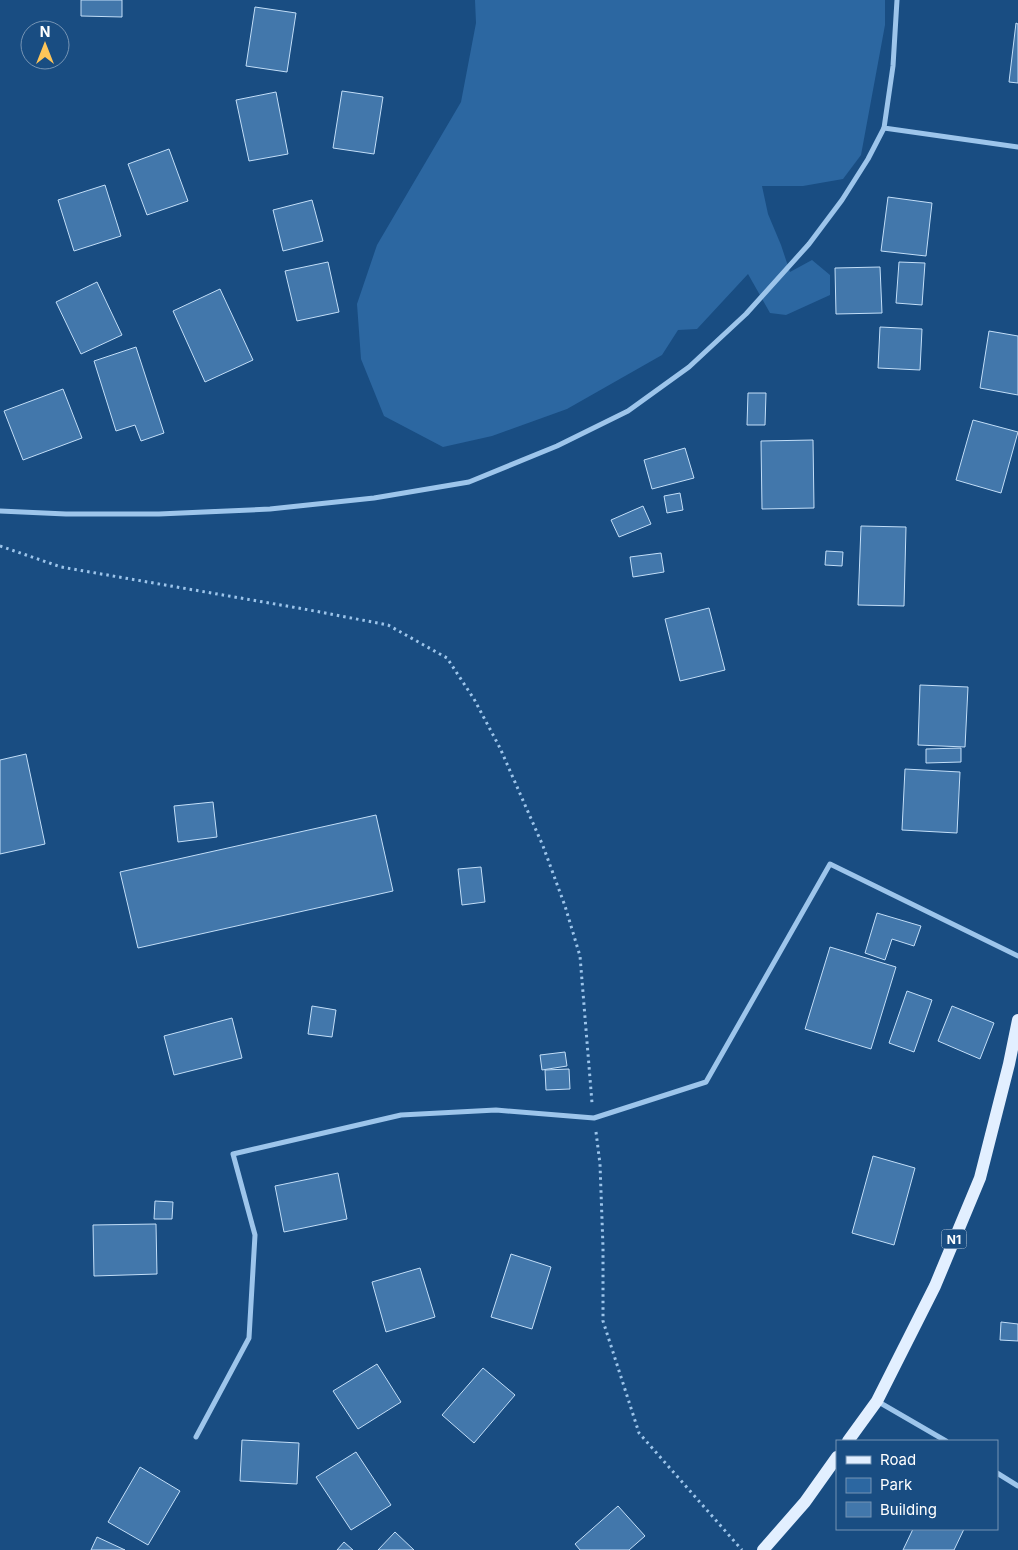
<svg xmlns="http://www.w3.org/2000/svg" width="1018" height="1550" viewBox="0 0 1018 1550" font-family="Inter,sans-serif">
<style>
.green{fill:#2c67a1}
.building{fill:#4277ab;stroke:#c2def8}
.lines{fill:none;stroke-linecap:round;stroke-linejoin:round}
.path{stroke:#9dc5eb;stroke-width:3;stroke-dasharray:2.5 4;stroke-linecap:butt}
.minor{stroke:#9dc5eb;stroke-width:5}
.primary{stroke:#e2efff;stroke-width:12}
.labels{text-anchor:middle;dominant-baseline:central;stroke-width:4;stroke-linejoin:round;paint-order:stroke}
.shield{fill:#194d82;stroke:#bacada;stroke-width:1}
.shield-label{font-size:12px;font-weight:bold;fill:#fff}
</style>
<rect width="100%" height="100%" fill="#194d82"/>
<path class="green" d="M475,0h410v25l-24,130 -18,24 -40,7h-41l6,28 13,31 9,27 22,-12 18,15v20l-44,20 -16,-2 -22,-39 -51,55 -19,1 -16,25 -95,54 -75,27 -49,11 -59,-31 -23,-57 -4,-55 20,-59 84,-143 15,-79z"/>
<g class="building">
<path d="M81,0h41v17l-41,-1z"/>
<path d="M255,7l41,6 -9,59 -41,-6z"/>
<path d="M1016,23l2,1v59l-9,-1z"/>
<path d="M342,91l41,6 -9,57 -41,-6z"/>
<path d="M276,92l12,62 -39,7 -13,-61z"/>
<path d="M169,149l19,52 -41,14 -19,-51z"/>
<path d="M105,185l16,51 -47,15 -16,-51z"/>
<path d="M888,197l44,6 -6,53 -45,-5z"/>
<path d="M312,200l11,41 -40,10 -10,-41z"/>
<path d="M328,262l11,50 -42,9 -12,-50z"/>
<path d="M899,262l26,1 -3,42 -26,-2z"/>
<path d="M880,267l2,46 -46,1 -1,-46z"/>
<path d="M97,282l25,53 -41,19 -25,-52z"/>
<path d="M220,289l33,71 -48,22 -32,-71z"/>
<path d="M880,327l42,2 -2,41 -42,-2z"/>
<path d="M989,331l29,5v59l-38,-7z"/>
<path d="M136,347l28,86 -23,8 -6,-16 -19,6 -22,-70z"/>
<path d="M63,389l19,49 -59,22 -19,-49z"/>
<path d="M748,393h18l-1,32h-18z"/>
<path d="M973,420l45,12 -17,61 -45,-13z"/>
<path d="M813,440l1,68 -52,1 -1,-68z"/>
<path d="M685,448l9,30 -42,11 -8,-29z"/>
<path d="M680,493l3,17 -16,3 -3,-17z"/>
<path d="M643,506l8,18 -32,13 -8,-17z"/>
<path d="M861,526l45,1 -2,79 -46,-1z"/>
<path d="M826,551l17,1 -1,14 -17,-1z"/>
<path d="M661,553l3,19 -31,5 -3,-20z"/>
<path d="M709,608l16,62 -45,11 -15,-62z"/>
<path d="M920,685l48,2 -3,60 -47,-2z"/>
<path d="M961,748v14l-35,1v-14z"/>
<path d="M26,754l19,90 -45,10v-94z"/>
<path d="M905,769l55,3 -3,61 -55,-3z"/>
<path d="M213,802l4,35 -39,5 -4,-36z"/>
<path d="M376,815l17,76 -255,57 -18,-76z"/>
<path d="M481,867l4,35 -23,3 -4,-36z"/>
<path d="M877,913l44,13 -7,20 -22,-7 -7,21 -20,-7z"/>
<path d="M830,947l66,20 -25,82 -66,-20z"/>
<path d="M907,991l25,9 -18,52 -25,-9z"/>
<path d="M312,1006l24,4 -4,27 -24,-3z"/>
<path d="M952,1006l42,17 -14,36 -42,-18z"/>
<path d="M232,1018l10,40 -68,17 -10,-39z"/>
<path d="M565,1052l2,14 -25,4 -2,-15z"/>
<path d="M569,1069l1,20 -24,1 -1,-20z"/>
<path d="M873,1156l42,12 -21,77 -42,-12z"/>
<path d="M338,1173l9,46 -63,13 -9,-46z"/>
<path d="M155,1201l18,1 -1,17h-18z"/>
<path d="M156,1224l1,50 -63,2 -1,-51z"/>
<path d="M511,1254l40,13 -19,62 -41,-12z"/>
<path d="M420,1268l15,49 -49,15 -14,-50z"/>
<path d="M1001,1322l17,2v17l-18,-1z"/>
<path d="M377,1364l24,38 -43,27 -25,-38z"/>
<path d="M483,1368l32,27 -41,48 -32,-28z"/>
<path d="M242,1440l57,3 -2,41 -57,-3z"/>
<path d="M356,1452l35,53 -40,25 -35,-53z"/>
<path d="M140,1467l40,24 -32,54 -40,-23z"/>
<path d="M618,1506l27,30 -16,14h-49l-5,-6z"/>
<path d="M913,1529h51l-10,21h-51z"/>
<path d="M395,1532l19,18h-36z"/>
<path d="M97,1537l28,13h-34z"/>
<path d="M344,1542l9,8h-16z"/>
</g>
<g class="lines">
<g class="path">
<path d="M0,546l61,21 243,42 84,16 59,33 27,41 26,49 43,98 22,60 15,50 12,147"/>
<path d="M596,1132l4,32 3,83v74l36,112 103,117"/>
</g>
<g class="minor">
<path d="M897,0l-4,66 -9,62 134,19"/>
<path d="M0,511l66,3h93l111,-5 104,-11 95,-16 88,-36 71,-35 61,-44 57,-53 63,-70 33,-44 26,-41 16,-31"/>
<path d="M877,1401l69,40"/>
<path d="M196,1437l53,-99 6,-103 -22,-81 168,-39 95,-5 98,8 112,-36 124,-218 188,92"/>
<path d="M997,1473l21,13"/>
</g>
<g class="primary">
<path d="M848,1441l29,-40 58,-115 45,-108 29,-114 9,-44"/>
<path d="M763,1550l42,-48 32,-45"/>
</g>
</g>
<g class="labels">
<rect class="shield" x="941.5" y="1229.5" width="25" height="19" rx="4"/>
<g class="shield-label">
<text x="954" y="1239">N1</text>
</g>
</g>
<rect x="836" y="1440" width="162" height="90" fill="#194d82" stroke="#7594b4"/>
<rect x="846" y="1456" width="25" height="8" fill="#e2efff" stroke="#7594b4"/>
<text x="880" y="1465" font-size="15" fill="#ffffff">Road</text>
<rect x="846" y="1478" width="25" height="15" fill="#2c67a1" stroke="#7594b4"/>
<text x="880" y="1490" font-size="15" fill="#ffffff">Park</text>
<rect x="846" y="1502" width="25" height="15" fill="#4277ab" stroke="#7594b4"/>
<text x="880" y="1515" font-size="15" fill="#ffffff">Building</text>
<g transform="translate(45 45)"><circle r="24" fill="#194d82" stroke="#7594b4"/>
<path d="M0-4L9 19L0 12L-9 19Z" fill="#fec559"/>
<text y="-8" font-size="14" font-weight="bold" text-anchor="middle" fill="#ffffff">N</text>
</g>
</svg>
